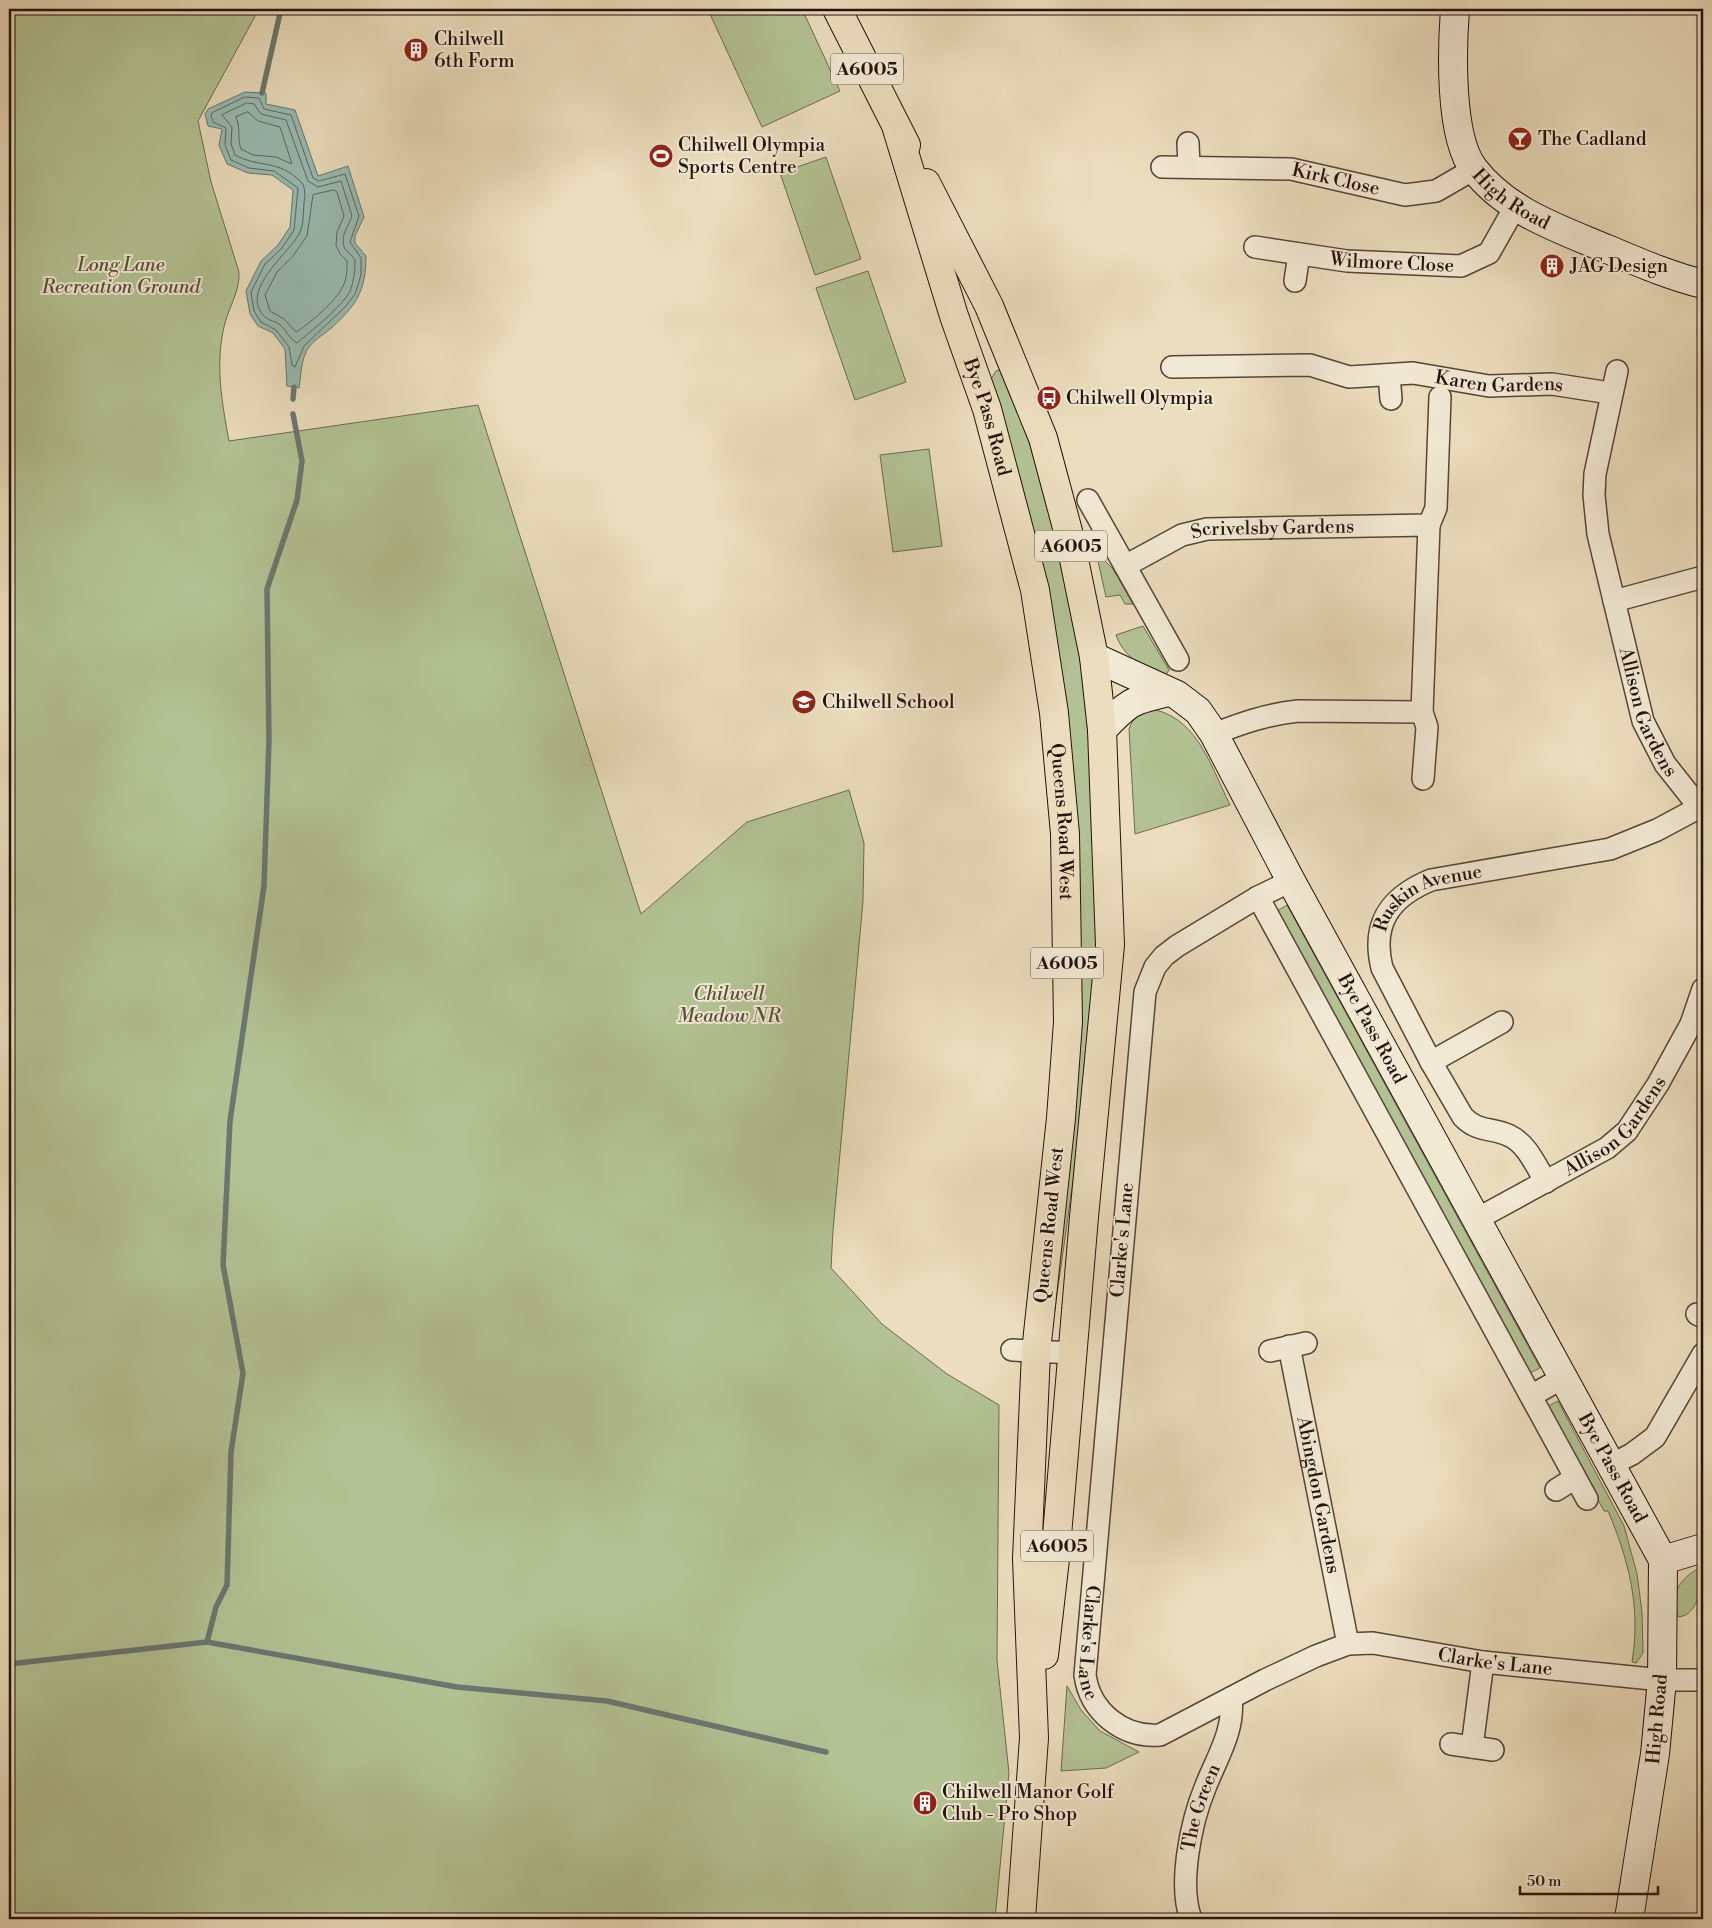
<svg xmlns="http://www.w3.org/2000/svg" width="1712" height="1928" viewBox="0 0 1712 1928" font-family="'Libre Bodoni',serif">
<style>
.green{fill:#b3c294;stroke:#6c6a50}
.water{fill:#98bbb3;stroke:#6a7770}
.lines{fill:none;stroke-linecap:round;stroke-linejoin:round}
.shore{stroke:#5e665f;stroke-width:1}
.stream{stroke:#6a7770;stroke-width:5.5}
.street-casing{stroke:#564538;stroke-width:24}
.secondary-casing{stroke:#24120b;stroke-width:30}
.primary-casing{stroke:#24120b;stroke-width:30}
.street{stroke:#f2e9d4;stroke-width:21}
.secondary{stroke:#f2e9d4;stroke-width:28}
.primary{stroke:#ebddbd;stroke-width:28}
.labels{text-anchor:middle;dominant-baseline:central;stroke-width:4;stroke-linejoin:round;paint-order:stroke}
.shield{fill:#f2e9d4;stroke:#625247;stroke-width:1}
.shield-label{font-size:18px;font-weight:bold;fill:#24120b}
.poi-label{font-size:19px;fill:#24120b;stroke:#f2e9d4;text-anchor:start}
.street-label{font-size:19px;fill:#24120b;stroke:#f2e9d4}
.park-label{font-size:19px;font-style:italic;fill:#56503b;stroke:#f2e9d4}
</style>
<rect width="100%" height="100%" fill="#ebddbd"/>
<filter id="stains"><feTurbulence type="fractalNoise" baseFrequency=".004" numOctaves="4"/><feColorMatrix values="0 0 0 0 .2 0 0 0 0 .09 0 0 0 0 .02 0 0 0 .5 -.17"/></filter>
<radialGradient id="worn" r=".72"><stop offset=".6" stop-color="#630" stop-opacity="0"/><stop offset="1" stop-color="#630" stop-opacity=".3"/></radialGradient>
<g class="green">
<path d="M9,9h250l-61,112 13,61 28,90c1,20 -11,36 -15,55 -9,38 -2,76 5,114l249,-36 163,509 106,-92 102,-32 15,53 -1,58 -30,329 -2,38 51,56 65,50 52,31 -2,255 12,113 -14,146h-986z"/>
<path d="M722,9h80l38,82 -78,36 -52,-113z"/>
<path d="M826,157l35,102 -46,16 -35,-102z"/>
<path d="M868,271l38,111 -51,18 -39,-112z"/>
<path d="M1000,370l29,61 37,140 19,102 11,94 4,168 -16,184 -9,48 -21,149 23,-259 -38,-495 -12,-57 -36,-126 5,-8z"/>
<path d="M929,449l13,97 -49,6 -13,-97z"/>
<path d="M1096,552l17,17 20,35h-8l-5,-9 -14,2z"/>
<path d="M1143,626l26,44 -4,6c-22,-9 -40,-17 -49,-41z"/>
<path d="M1156,710c43,11 56,59 74,95l-95,29 -6,-105c5,-14 13,-17 27,-19z"/>
<path d="M1287,905l253,463 -10,5 -253,-462z"/>
<path d="M1558,1401l66,125 13,48 5,38 1,41 -7,10 -4,-1c9,-55 -3,-101 -24,-151h-4l-56,-105z"/>
<path d="M1703,1566c0,16 -4,50 -25,51 -9,-25 3,-40 25,-51z"/>
<path d="M1067,1686l14,24 19,21 39,21 -33,16 -45,3z"/>
</g>
<path class="water" d="M245,92l21,1v11l29,6 23,66 30,-10 16,51 -9,19v7l11,13c0,35 -10,50 -36,73 -8,7 -18,12 -23,21 -6,11 -6,25 -8,38l-12,-2 -2,-37 -12,-16 -15,-7 -8,-12 -4,-23 15,-30 17,-16 12,-18 3,-37 -21,-15 -24,-2 -21,-9 -8,-19 3,-16 -14,-3 -3,-12 3,-5z"/>
<g class="lines">
<g class="shore">
<path d="M245,97l14,1 5,11 27,6 22,63 6,3 26,-7 14,42 -9,26 11,16v17l-6,19 -9,12 -42,40 -9,21 -3,-2 -3,-18 -13,-17 -15,-8 -7,-11 -3,-19 14,-28 17,-16 12,-18 4,-42 -24,-17 -25,-3 -18,-8 -6,-15 1,-17 -13,-6 -2,-6 1,-3z"/>
<path d="M247,103l7,1 7,10 25,6 22,61 10,6 23,-6 11,35c-3,9 -12,20 -8,31 3,5 8,8 11,13 0,10 -1,21 -5,31 -7,15 -40,41 -53,52 -8,-4 -11,-14 -18,-19 -4,-3 -10,-3 -14,-7 -27,-25 23,-63 34,-83 5,-9 4,-21 5,-31 1,-6 2,-16 -3,-21 -22,-23 -43,-14 -66,-27l-4,-11 1,-17 -10,-12z"/>
<path d="M248,112l10,9 22,6 12,37 -16,-7 -23,-2 -12,-6c-4,-10 0,-21 -5,-32z"/>
<path d="M334,190l3,2 7,24 -7,16 -1,13 4,9 7,7c0,9 0,19 -5,27 -6,13 -34,37 -46,44l-12,-13 -14,-8 -5,-16 12,-23 16,-16 14,-20 6,-41z"/>
</g>
<g class="stream">
<path d="M262,93l19,-84"/>
<path d="M293,399l1,-12"/>
<path d="M207,1642l9,-35 11,-22 4,-133 12,-79 -20,-108 7,-144 34,-235 5,-146 -2,-151 30,-89 5,-39 -9,-47"/>
<path d="M9,1664l198,-22 250,45 150,14 219,51"/>
</g>
<defs>
<g id="street">
<path d="M1188,143l1,23"/>
<path id="s1" d="M1162,167l129,2 114,26 31,-4 38,-22"/>
<path id="s2" d="M1255,247l92,14 114,5 28,-13 26,-46"/>
<path d="M1295,281l4,-27"/>
<path id="s3" d="M1172,367l138,-2 39,12 64,-4 76,13 63,-2 58,9"/>
<path id="s4" d="M1617,371l-22,103 -1,21 4,39 45,187 22,43 38,48"/>
<path d="M1389,375l2,24"/>
<path d="M1088,500l90,160"/>
<path d="M1429,525l7,-17 4,-111"/>
<path id="s5" d="M1125,566l57,-31 25,-6 222,-4 -7,187 -124,-1c-30,3 -56,12 -84,23"/>
<path d="M1614,601l89,-24"/>
<path d="M1422,712l5,15 -4,52"/>
<path id="s6" d="M1291,881l-33,16 -81,49 -13,10 -9,11 -10,25 -60,683c5,36 37,63 75,60l105,-55 51,-24 32,-12 25,-1 110,19 179,18h41"/>
<path d="M1258,897l329,602"/>
<path d="M1431,1062l71,-40"/>
<path id="s7" d="M1546,1182c-10,-16 -19,-38 -36,-46 -18,-9 -31,-3 -47,-19l-32,-55 -49,-94c-11,-45 8,-71 49,-88l179,-31 47,-19 43,-23"/>
<path id="s8" d="M1477,1219l130,-71 20,-17 31,-47 33,-60 12,-35"/>
<path d="M1697,1314l6,3"/>
<path id="s9" d="M1289,1346l59,298"/>
<path d="M1012,1350l62,3"/>
<path d="M1270,1351l36,-8"/>
<path d="M1531,1396l33,-19"/>
<path d="M1611,1465l21,-11 23,-17 48,-83"/>
<path d="M1556,1490l19,-12"/>
<path d="M1451,1744l42,6"/>
<path d="M1472,1747l11,-85"/>
<path id="s10" d="M1191,1919c-13,-34 0,-97 14,-131 11,-29 30,-57 26,-90"/>
</g>
<g id="secondary">
<path id="s11" d="M1455,9c-3,39 -6,128 19,160 33,43 86,60 133,80 31,13 63,27 96,35"/>
<path id="s12" d="M1094,657l83,38 21,16 16,23 77,147 372,679 -1,120 -7,74 -26,165"/>
<path d="M1102,730c27,-28 29,-30 67,-38"/>
<path d="M1663,1560l40,-12"/>
</g>
<g id="primary">
<path d="M837,9l69,136"/>
<path id="s13" d="M897,129l57,187 33,93 48,181 19,123 11,121 3,188 -7,96 -25,234 -9,207 7,179 -13,181"/>
<path d="M926,183l63,123 54,132 26,97 25,122 8,73 8,215 -26,272 -29,342 -11,96"/>
</g>
</defs>
<use href="#street" class="street-casing"/>
<use href="#secondary" class="secondary-casing"/>
<use href="#primary" class="primary-casing"/>
<use href="#street" class="street"/>
<use href="#secondary" class="secondary"/>
<use href="#primary" class="primary"/>
</g>
<defs>
<symbol id="building-disc" viewBox="-11 -11 22 22"><circle r="9.5" fill="#8f2418" stroke="#f2e9d4"/><path d="M-4-6H4V6H1V3H-1V6H-4ZM-2.5-4.3h1.7v1.8h-1.7ZM.8-4.3h1.7v1.8H.8ZM-2.5-1h1.7V.8h-1.7ZM.8-1h1.7V.8H.8Z" fill="#fff"/></symbol>
<symbol id="bar-disc" viewBox="-11 -11 22 22"><circle r="9.5" fill="#8f2418" stroke="#f2e9d4"/><path d="M-6-5H6L.8 .8V4.5H3.5V6h-7V4.5H-.8V.8Z" fill="#fff"/></symbol>
<symbol id="stadium-disc" viewBox="-11 -11 22 22"><circle r="9.5" fill="#8f2418" stroke="#f2e9d4"/><path d="M0-5a6.5 5 0 1 0 0 10a6.5 5 0 1 0 0-10ZM-3.5-1.8h7v3.6h-7Z" fill="#fff"/></symbol>
<symbol id="bus-disc" viewBox="-11 -11 22 22"><circle r="9.5" fill="#8f2418" stroke="#f2e9d4"/><path d="M-5-6H5V4H4V6H2V4H-2V6H-4V4H-5ZM-3.5-4V0h7V-4ZM-3.5 1.2v1.5H-2V1.2ZM2 1.2v1.5H3.5V1.2Z" fill="#fff"/></symbol>
<symbol id="school-disc" viewBox="-11 -11 22 22"><circle r="9.5" fill="#8f2418" stroke="#f2e9d4"/><path d="M0-5L7-2L0 1L-7-2ZM-4 1L0 2.5L4 1V4Q0 6-4 4Z" fill="#fff"/></symbol>
</defs>
<g fill-rule="evenodd">
<use href="#building-disc" x="402" y="36" width="28" height="28"/>
<use href="#bar-disc" x="1506" y="125" width="28" height="28"/>
<use href="#stadium-disc" x="647" y="142" width="28" height="28"/>
<use href="#building-disc" x="1538" y="252" width="28" height="28"/>
<use href="#bus-disc" x="1035" y="384" width="28" height="28"/>
<use href="#school-disc" x="790" y="688" width="28" height="28"/>
<use href="#building-disc" x="911" y="1789" width="28" height="28"/>
</g>
<g class="labels">
<g class="shield">
<rect x="831" y="53.5" width="72" height="31" rx="4"/>
<rect x="1035" y="530.5" width="72" height="31" rx="4"/>
<rect x="1031" y="947.5" width="72" height="31" rx="4"/>
<rect x="1021" y="1530.5" width="72" height="31" rx="4"/>
</g>
<g class="shield-label">
<text x="867" y="69">A6005</text>
<text x="1071" y="546">A6005</text>
<text x="1067" y="963">A6005</text>
<text x="1057" y="1546">A6005</text>
</g>
<g class="poi-label">
<text x="434" y="39">Chilwell<tspan x="434" dy="22">6th Form</tspan></text>
<text x="1538" y="139">The Cadland</text>
<text x="678" y="145">Chilwell Olympia<tspan x="678" dy="22">Sports Centre</tspan></text>
<text x="1570" y="266">JAG Design</text>
<text x="1066" y="398">Chilwell Olympia</text>
<text x="822" y="702">Chilwell School</text>
<text x="942" y="1792">Chilwell Manor Golf<tspan x="942" dy="22">Club - Pro Shop</tspan></text>
</g>
<g class="street-label">
<text stroke="none"><textPath href="#s1" startOffset="175">Kirk Close</textPath></text>
<text stroke="none"><textPath href="#s11" startOffset="212">High Road</textPath></text>
<text stroke="none"><textPath href="#s2" startOffset="138">Wilmore Close</textPath></text>
<text stroke="none"><textPath href="#s3" startOffset="330">Karen Gardens</textPath></text>
<text stroke="none"><textPath href="#s13" startOffset="302">Bye Pass Road</textPath></text>
<text stroke="none"><textPath href="#s5" startOffset="156">Scrivelsby Gardens</textPath></text>
<text stroke="none"><textPath href="#s4" startOffset="351">Allison Gardens</textPath></text>
<text stroke="none"><textPath href="#s13" startOffset="715">Queens Road West</textPath></text>
<text stroke="none"><textPath href="#s7" startOffset="381">Ruskin Avenue</textPath></text>
<text stroke="none"><textPath href="#s12" startOffset="480">Bye Pass Road</textPath></text>
<text stroke="none"><textPath href="#s8" startOffset="169">Allison Gardens</textPath></text>
<text transform="translate(1049 1225) rotate(-84)">Queens Road West</text>
<text transform="translate(1122 1240) rotate(-85)">Clarke's Lane</text>
<text stroke="none"><textPath href="#s12" startOffset="981">Bye Pass Road</textPath></text>
<text stroke="none"><textPath href="#s9" startOffset="152">Abingdon Gardens</textPath></text>
<text stroke="none"><textPath href="#s6" startOffset="842">Clarke's Lane</textPath></text>
<text stroke="none"><textPath href="#s6" startOffset="1338">Clarke's Lane</textPath></text>
<text transform="translate(1657 1719) rotate(-85)">High Road</text>
<text stroke="none"><textPath href="#s10" startOffset="114">The Green</textPath></text>
</g>
<g class="park-label">
<text x="121" y="265">Long Lane<tspan x="121" dy="22">Recreation Ground</tspan></text>
<text x="729" y="994">Chilwell<tspan x="729" dy="22">Meadow NR</tspan></text>
</g>
</g>
<rect width="1712" height="1928" fill="none" stroke="#ebddbd" stroke-width="30"/>
<rect x="10" y="10" width="1692" height="1908" fill="none" stroke="#24120b" stroke-width="2.5"/>
<rect x="15" y="15" width="1682" height="1898" fill="none" stroke="#24120b"/>
<path d="M1520 1886v8h138v-8" fill="none" stroke="#24120b" stroke-width="2.5"/>
<text x="1527" y="1886" font-size="15" fill="#24120b" stroke="#f2e9d4" stroke-width="4" paint-order="stroke">50 m</text>
<rect width="100%" height="100%" filter="url(#stains)"/>
<rect width="100%" height="100%" fill="url(#worn)"/>
</svg>
